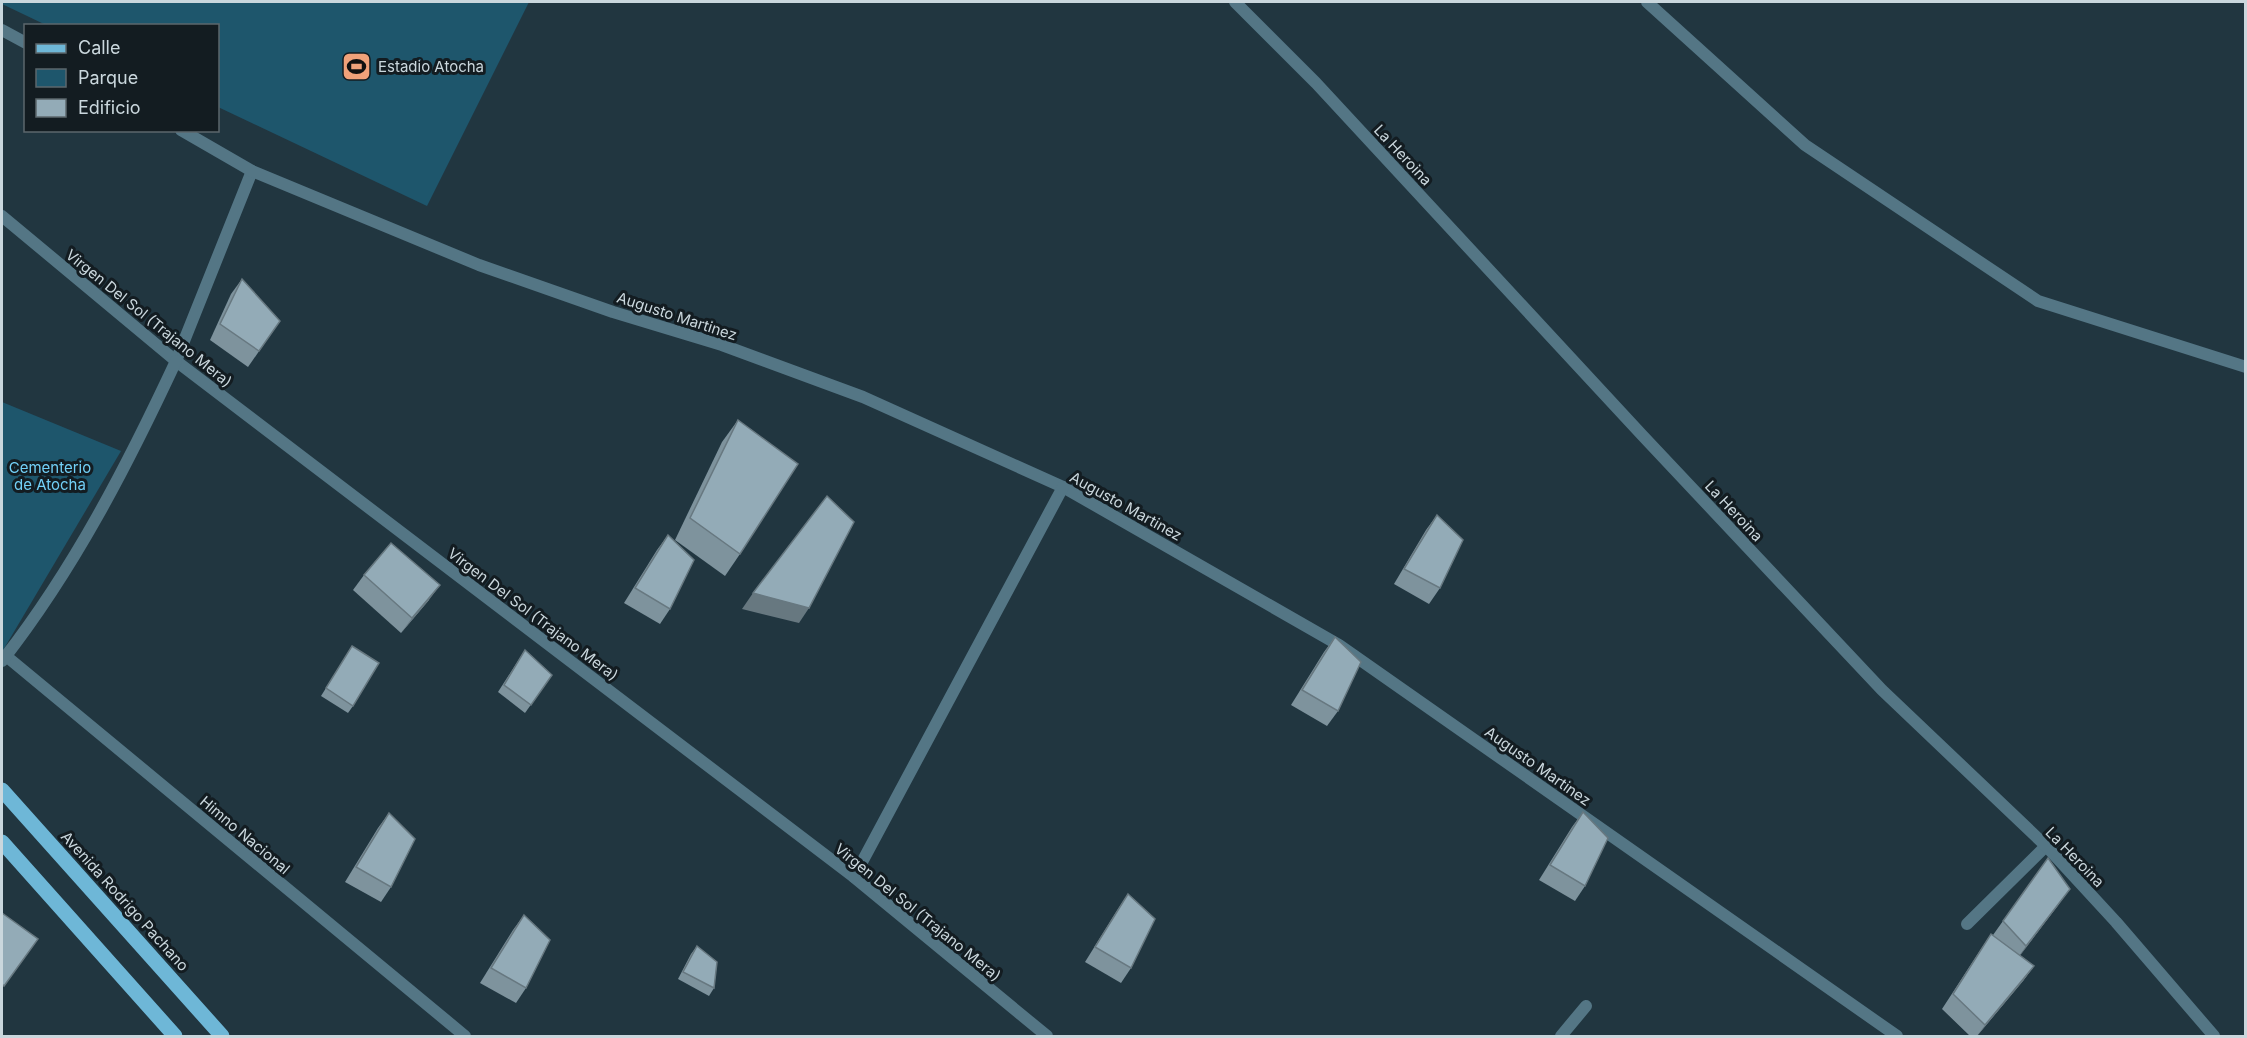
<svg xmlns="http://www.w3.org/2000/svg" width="2247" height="1038" viewBox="0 0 2247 1038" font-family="Inter,sans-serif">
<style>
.green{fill:#1e566c}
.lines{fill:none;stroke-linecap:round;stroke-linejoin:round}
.service{stroke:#547685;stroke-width:12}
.pedestrian{stroke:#547685;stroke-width:12}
.minor{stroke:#547685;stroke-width:12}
.tertiary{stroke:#547685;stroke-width:12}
.primary{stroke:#6eb7d7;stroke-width:15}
.wall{fill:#7e939d}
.shaded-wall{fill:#677880}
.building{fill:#93abb7;stroke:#677880;stroke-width:1.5}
.labels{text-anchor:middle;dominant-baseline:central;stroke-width:6;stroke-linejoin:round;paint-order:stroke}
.poi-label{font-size:15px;fill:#cad7dd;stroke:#131c21;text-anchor:start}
.street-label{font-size:15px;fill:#cad7dd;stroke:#131c21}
.park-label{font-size:15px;fill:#72d0f7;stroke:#131c21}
</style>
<rect width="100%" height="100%" fill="#213640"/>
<g class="green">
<path d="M2,2h527l-102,204 -209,-99v-81l-172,-1 -44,-21z"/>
<path d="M2,402l119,49 -119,201z"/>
</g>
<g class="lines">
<path class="service" d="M1561,1036l25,-30"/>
<path class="pedestrian" d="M176,361l76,-190"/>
<g class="minor">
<path d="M1647,2l158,143 233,156 208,66"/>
<path d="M2,30l24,13"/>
<path d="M181,130l71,41 227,94 134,47 109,33 141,52 200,90 276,158 558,391"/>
<path d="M2,216l174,145 678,516 193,159"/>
<path d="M6,656l459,380"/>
<path d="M2,661c72,-92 125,-195 174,-300"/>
<path d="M854,877l209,-390"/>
<path d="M1967,924l79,-78"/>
</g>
<path class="tertiary" d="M1235,2l81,81 326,352 240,255 164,156 70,76 98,114"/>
<g class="primary">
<path d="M2,790l220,246"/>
<path d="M2,842l173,194"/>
</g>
</g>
<g class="wall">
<path d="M242,279l38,42 -32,46 -38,-27 21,-46z"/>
<path d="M738,420l2,134 -15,22 -50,-36 47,-98z"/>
<path d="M1437,515l3,73 -11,16 -35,-20 32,-54z"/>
<path d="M668,535l2,74 -10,15 -36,-21 33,-53z"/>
<path d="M364,575l65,25 -28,33 -48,-43z"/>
<path d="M1335,637l3,74 -11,15 -36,-21 33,-53z"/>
<path d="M352,646l1,60 -5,7 -27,-17z"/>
<path d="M525,650l27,25 -27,38 -27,-21z"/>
<path d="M1583,812l2,74 -10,15 -36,-21 33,-53z"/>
<path d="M389,813l2,74 -10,15 -36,-20 33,-54z"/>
<path d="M2048,858l11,46 -39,51 14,11 -11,15 -46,55h-7l-28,-27 39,-60 10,-15 2,1z"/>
<path d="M1128,894l3,74 -10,15 -36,-21 33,-53z"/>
<path d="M524,915l2,73 -10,15 -36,-20 33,-53z"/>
<path d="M697,946l17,42 -5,8 -31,-17 13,-25z"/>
</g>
<g class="shaded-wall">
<path d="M440,585l-11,15 -28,33 11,-15z"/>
<path d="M753,593l56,15 -10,15 -57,-14z"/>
<path d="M2070,889l-11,15 -43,57 10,-15z"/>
<path d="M2034,966l-11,15 -46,55 8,-11z"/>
</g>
<g class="building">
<path d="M242,279l38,42 -21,30 -39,-27z"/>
<path d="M738,420l60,44 -58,90 -50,-36z"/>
<path d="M827,496l27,26 -45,86 -56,-15z"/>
<path d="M1437,515l26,25 -23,48 -36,-19z"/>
<path d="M668,535l26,25 -24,49 -35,-21z"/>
<path d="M391,543l49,42 -28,33 -48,-43z"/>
<path d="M1335,637l26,25 -23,49 -36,-21z"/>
<path d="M352,646l27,17 -26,43 -27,-18z"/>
<path d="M525,650l27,25 -21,30 -27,-20z"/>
<path d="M1583,812l25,26 -23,48 -35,-21z"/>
<path d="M389,813l26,26 -24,48 -35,-20z"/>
<path d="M2048,858l22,31 -44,57 -23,-25z"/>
<path d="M1128,894l27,25 -24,49 -36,-21z"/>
<path d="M2,913l36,26 -34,47 -2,-2z"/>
<path d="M524,915l26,25 -24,48 -35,-20z"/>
<path d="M1991,934l43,32 -49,59 -32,-31z"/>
<path d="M697,946l20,16 -3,26 -31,-16z"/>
</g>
<defs>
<symbol id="stadium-square" viewBox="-11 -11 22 22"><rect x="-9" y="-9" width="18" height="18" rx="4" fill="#f0a27a" stroke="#131c21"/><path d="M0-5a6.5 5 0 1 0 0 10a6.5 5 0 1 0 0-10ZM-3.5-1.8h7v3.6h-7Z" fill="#111"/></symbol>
</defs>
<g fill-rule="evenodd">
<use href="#stadium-square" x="340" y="50" width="33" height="33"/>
</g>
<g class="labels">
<g class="poi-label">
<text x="378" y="66">Estadio Atocha</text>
</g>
<g class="street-label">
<text transform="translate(1403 155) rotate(47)">La Heroina</text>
<text transform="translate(677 316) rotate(18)">Augusto Martinez</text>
<text transform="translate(149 318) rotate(39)">Virgen Del Sol (Trajano Mera)</text>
<text transform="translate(1126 506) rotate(29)">Augusto Martinez</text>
<text transform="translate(1734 511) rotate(47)">La Heroina</text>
<text transform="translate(533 614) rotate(37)">Virgen Del Sol (Trajano Mera)</text>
<text transform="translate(1538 766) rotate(35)">Augusto Martinez</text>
<text transform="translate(245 835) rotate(40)">Himno Nacional</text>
<text transform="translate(2075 857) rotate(46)">La Heroina</text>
<text transform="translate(125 901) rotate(48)">Avenida Rodrigo Pachano</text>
<text transform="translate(918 912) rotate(39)">Virgen Del Sol (Trajano Mera)</text>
</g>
<g class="park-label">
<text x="50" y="467">Cementerio<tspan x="50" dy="17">de Atocha</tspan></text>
</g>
</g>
<rect width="2247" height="1038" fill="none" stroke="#cad7dd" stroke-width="6"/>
<rect x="24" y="24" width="195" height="108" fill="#131c21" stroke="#5c676c" stroke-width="1.5"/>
<rect x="36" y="44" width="30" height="9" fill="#6eb7d7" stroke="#5c676c" stroke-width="1.5"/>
<text x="78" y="54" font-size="18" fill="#cad7dd">Calle</text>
<rect x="36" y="69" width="30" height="18" fill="#1e566c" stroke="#5c676c" stroke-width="1.5"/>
<text x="78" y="84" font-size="18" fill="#cad7dd">Parque</text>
<rect x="36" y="99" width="30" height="18" fill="#93abb7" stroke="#5c676c" stroke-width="1.5"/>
<text x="78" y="114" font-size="18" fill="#cad7dd">Edificio</text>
</svg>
